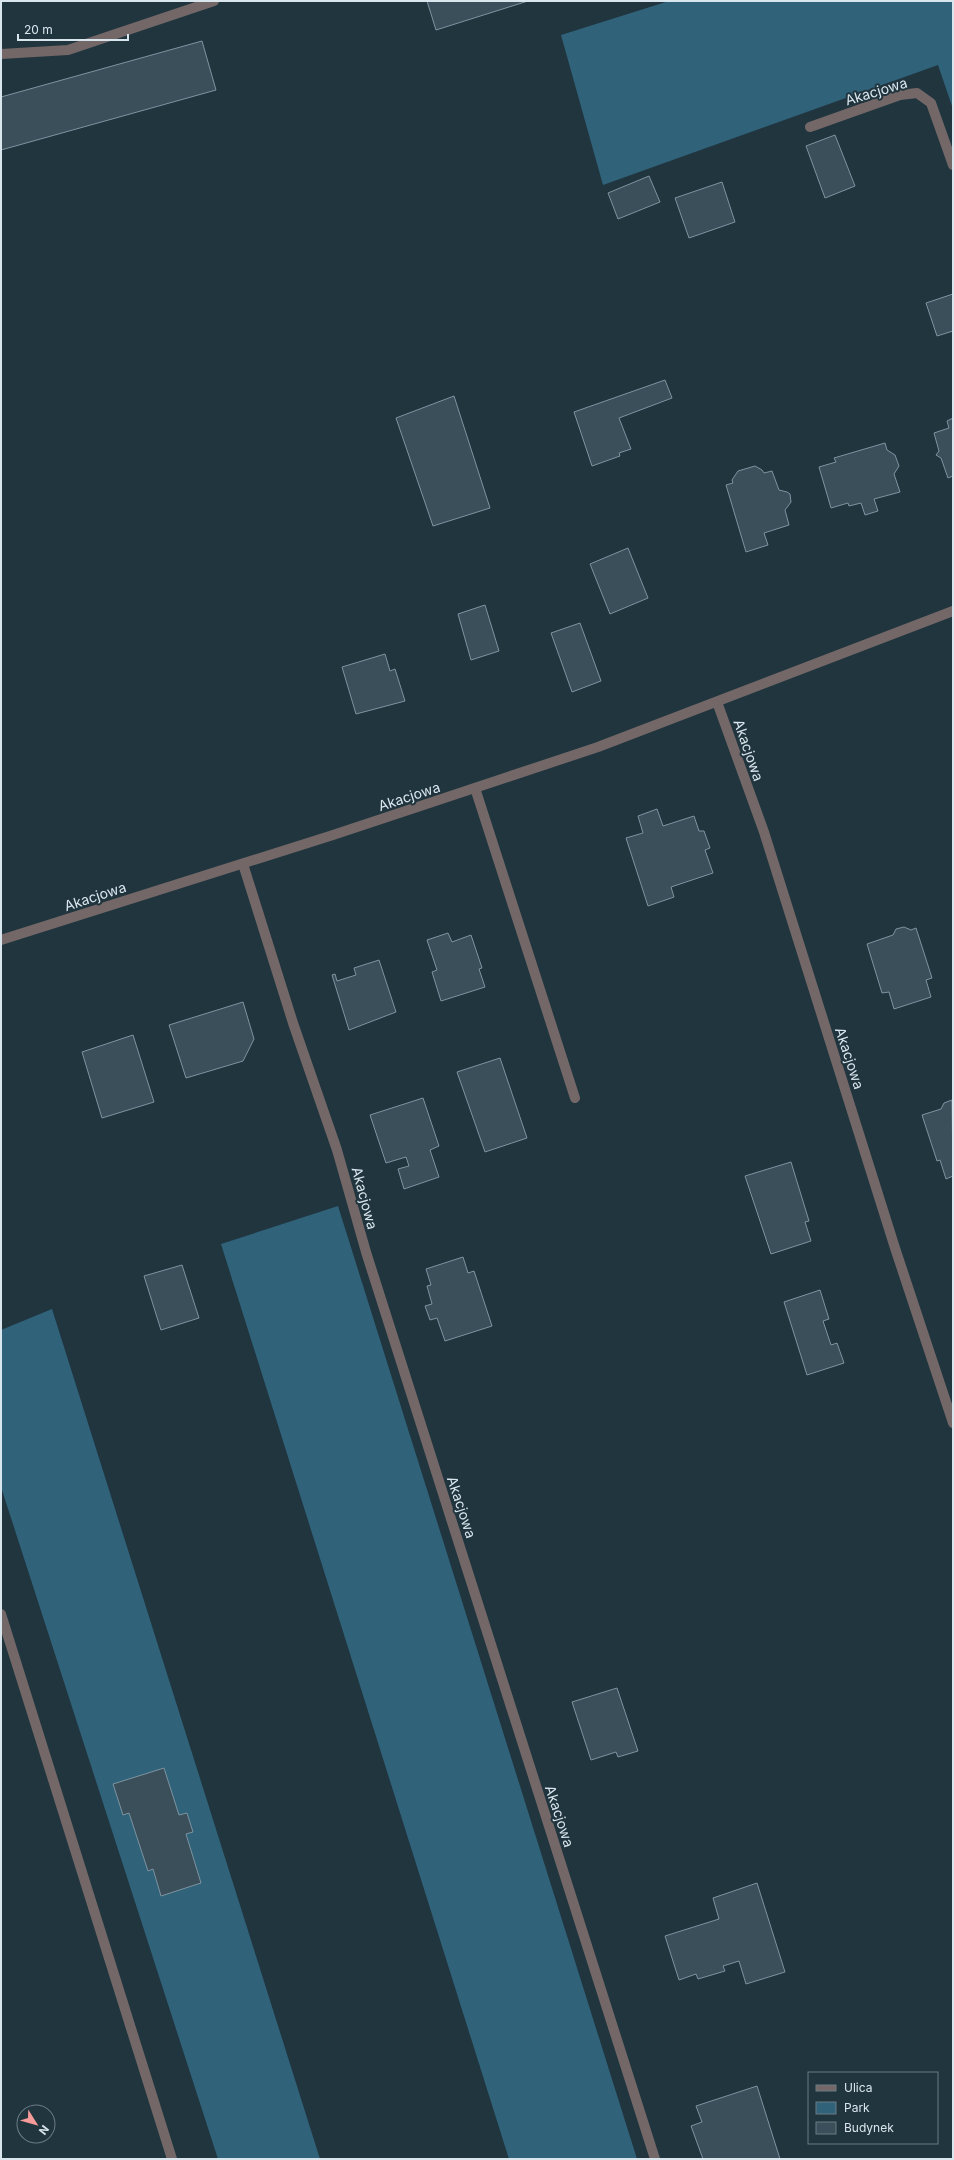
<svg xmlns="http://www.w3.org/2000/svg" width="954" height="2160" viewBox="0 0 954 2160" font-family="Inter,sans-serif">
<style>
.green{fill:#30627a}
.building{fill:#3b4f5a;stroke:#7d94a0}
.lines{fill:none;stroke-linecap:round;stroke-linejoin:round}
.lane{stroke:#736867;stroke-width:10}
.street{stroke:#736867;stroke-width:10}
.labels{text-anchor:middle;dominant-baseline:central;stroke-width:4;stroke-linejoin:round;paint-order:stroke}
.street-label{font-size:14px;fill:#dae6ed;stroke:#21353f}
</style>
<rect width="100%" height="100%" fill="#21353f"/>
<g class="green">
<path d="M669,1h284v108l-15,-44 -335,120 -42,-150z"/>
<path d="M338,1206l299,953h-128l-288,-915z"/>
<path d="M52,1309l268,850h-102l-217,-672v-157z"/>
</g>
<g class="building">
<path d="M427,1h101l-92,29z"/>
<path d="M202,41l14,49 -215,60v-53z"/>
<path d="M835,135l20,51 -30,12 -19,-52z"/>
<path d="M649,176l11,26 -42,17 -10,-26z"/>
<path d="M722,182l13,40 -46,16 -14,-40z"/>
<path d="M953,294v37l-16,5 -11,-33z"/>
<path d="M665,380l7,18 -53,20 12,31 -12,4 1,3 -28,10 -18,-54z"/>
<path d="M454,396l36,112 -57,18 -37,-108z"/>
<path d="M953,418v58l-5,2 -7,-20 -5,-3 3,-4 -5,-18 15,-5 -2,-7z"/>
<path d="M885,443l2,7 8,5 4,11 -5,8 6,18 -26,7 4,12 -13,4 -4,-12 -12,3 -1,-3 -17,5 -12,-41 17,-5 -2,-4z"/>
<path d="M755,466l7,4 2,3 8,-2 7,19 8,2 3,2 1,8 -6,8 4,15 -25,8 4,12 -22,7 -20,-67 7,-2 -1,-3 6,-9z"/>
<path d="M628,548l20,50 -38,16 -20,-50z"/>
<path d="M485,605l14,46 -28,9 -13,-46z"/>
<path d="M580,623l21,58 -29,11 -21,-59z"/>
<path d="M385,654l5,17 5,-2 10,32 -49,13 -14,-47z"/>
<path d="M657,809l6,17 31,-10 5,15h5l6,17 -5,2 8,23 -42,14 3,10 -26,9 -22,-68 17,-5 -5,-17z"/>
<path d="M904,927l7,3 5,-2 16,50 -6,2 5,17 -37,12 -5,-17 -7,1 -15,-49 26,-9 3,-6z"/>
<path d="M448,933l4,9 19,-7 11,33 -3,1 6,18 -44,14 -9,-29 5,-2 -10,-30z"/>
<path d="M379,960l17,52 -47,18 -17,-55 3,-1 2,7 19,-6 -2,-7z"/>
<path d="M243,1002l11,37 -11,22 -57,17 -17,-53z"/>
<path d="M133,1035l21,67 -52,16 -20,-66z"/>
<path d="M500,1058l27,80 -42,14 -28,-80z"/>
<path d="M423,1098l16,48 -9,4 9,27 -35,12 -6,-20 11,-3 -3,-9 -20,6 -16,-48z"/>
<path d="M952,1100l1,76 -7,3 -6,-19 -3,1 -15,-46 19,-6 3,-6z"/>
<path d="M791,1162l18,59 -4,1 6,19 -40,13 -26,-78z"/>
<path d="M463,1257l5,16 6,-2 18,55 -47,15 -8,-23 -7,2 -5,-14 7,-2 -5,-18 4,-1 -5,-16z"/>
<path d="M182,1265l17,53 -38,12 -17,-54z"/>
<path d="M820,1290l9,29 -6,2 8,24 6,-2 7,20 -37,12 -23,-73z"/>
<path d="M617,1688l21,63 -20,6 -2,-5 -25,8 -19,-58z"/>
<path d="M164,1768l15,47 8,-2 6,19 -7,2 15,49 -40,13 -8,-27 -5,2 -19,-58 -6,2 -10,-31z"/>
<path d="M757,1883l28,89 -39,12 -7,-23 -16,5 2,5 -27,8 -2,-5 -17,6 -14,-44 54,-17 -6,-21z"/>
<path d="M757,2086l23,73h-77l-12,-33 11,-4 -6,-16z"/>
</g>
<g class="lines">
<g class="lane">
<path d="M1,54l67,-4 146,-49"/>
<path d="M475,788l100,310"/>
<path d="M1,1614l171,545"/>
</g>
<g class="street">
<path d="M810,127l90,-32 17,-2 14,10 22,62"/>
<path d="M717,702l47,130 131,416 58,175"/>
<path d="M243,864l50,159 44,127 29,102 289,907"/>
<path d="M1,940l332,-105 265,-88 355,-136"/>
</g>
</g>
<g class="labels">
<g class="street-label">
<text transform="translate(876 91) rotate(-17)">Akacjowa</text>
<text transform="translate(749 750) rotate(71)">Akacjowa</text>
<text transform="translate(409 796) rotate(-18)">Akacjowa</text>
<text transform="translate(95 896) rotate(-18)">Akacjowa</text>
<text transform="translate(850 1058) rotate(72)">Akacjowa</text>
<text transform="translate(365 1198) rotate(75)">Akacjowa</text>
<text transform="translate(462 1507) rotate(72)">Akacjowa</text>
<text transform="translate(560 1816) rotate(72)">Akacjowa</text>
</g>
</g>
<rect width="954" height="2160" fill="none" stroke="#dae6ed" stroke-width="4"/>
<rect x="808" y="2072" width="130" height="72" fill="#21353f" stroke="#6b7c85"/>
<rect x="816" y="2085" width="20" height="6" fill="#736867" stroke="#6b7c85"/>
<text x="844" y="2092" font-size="12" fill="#dae6ed">Ulica</text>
<rect x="816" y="2102" width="20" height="12" fill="#30627a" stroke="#6b7c85"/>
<text x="844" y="2112" font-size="12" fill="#dae6ed">Park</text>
<rect x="816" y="2122" width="20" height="12" fill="#3b4f5a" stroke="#6b7c85"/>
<text x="844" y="2132" font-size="12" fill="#dae6ed">Budynek</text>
<g transform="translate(36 2124) rotate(127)"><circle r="19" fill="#21353f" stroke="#6b7c85"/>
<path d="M0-3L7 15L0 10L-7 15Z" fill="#f59b99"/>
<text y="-6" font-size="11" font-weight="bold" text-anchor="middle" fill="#dae6ed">N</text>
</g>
<path d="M18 34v6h110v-6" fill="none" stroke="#dae6ed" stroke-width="2"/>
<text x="24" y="34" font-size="12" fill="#dae6ed" stroke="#21353f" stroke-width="3" paint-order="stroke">20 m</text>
</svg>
